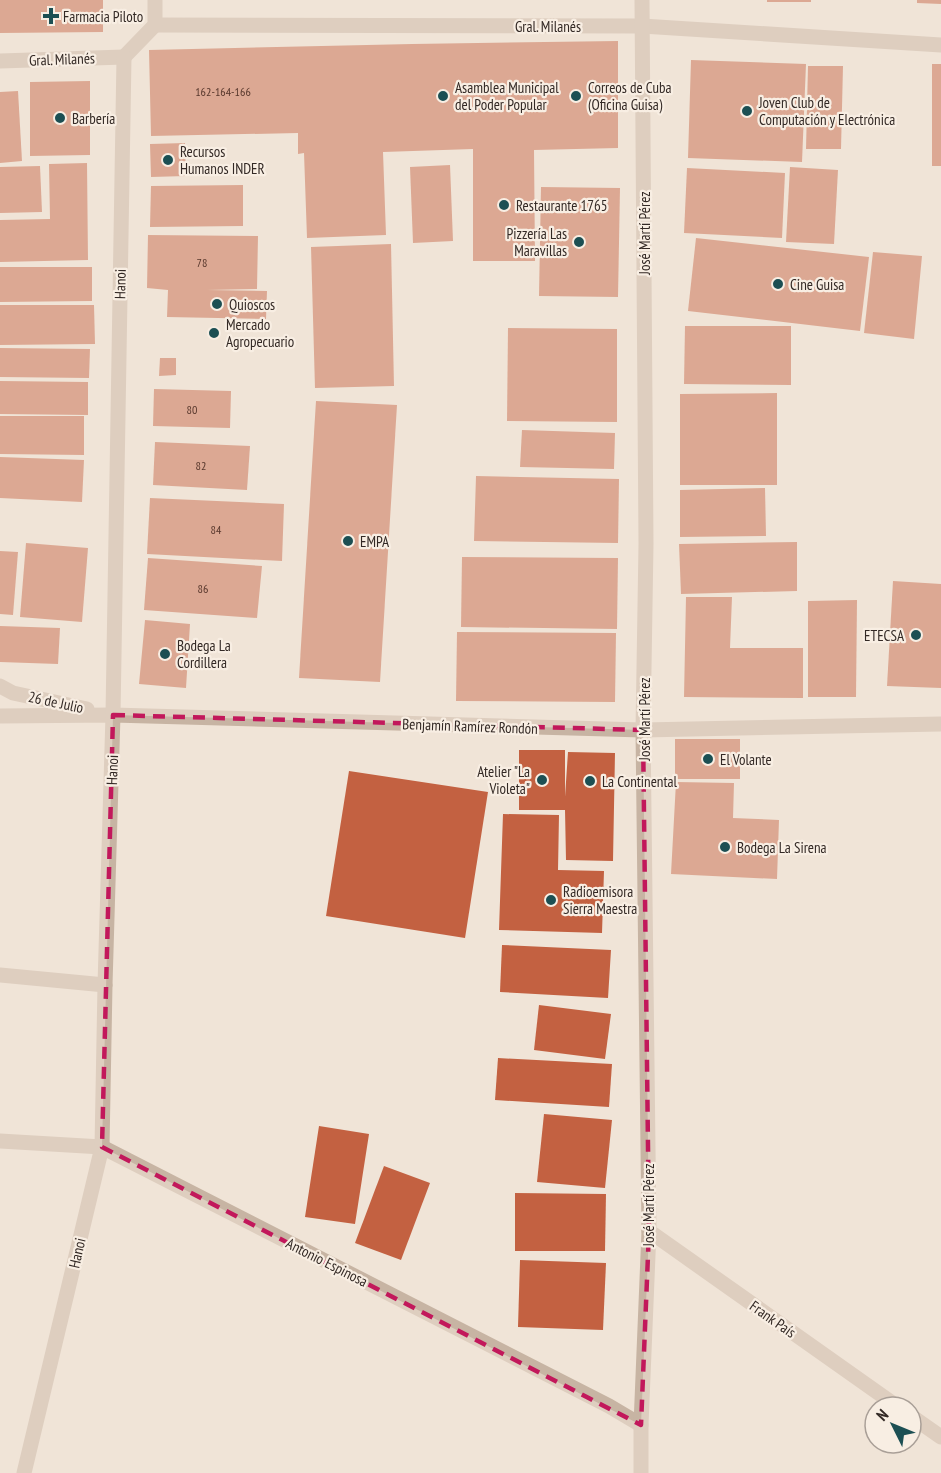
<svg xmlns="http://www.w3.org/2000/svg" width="941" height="1473" viewBox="0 0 941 1473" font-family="'PT Sans Narrow',sans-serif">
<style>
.building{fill:#c36141}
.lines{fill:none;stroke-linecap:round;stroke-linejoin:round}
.minor{stroke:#c7b4a3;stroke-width:15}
.marked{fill:none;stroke:#c2185b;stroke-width:4.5;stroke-dasharray:12 8;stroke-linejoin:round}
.poi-dot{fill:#1c4f53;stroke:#f8eee3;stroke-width:2}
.labels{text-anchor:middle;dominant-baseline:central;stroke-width:4.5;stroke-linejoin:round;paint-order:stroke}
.number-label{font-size:12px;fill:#57372c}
.poi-label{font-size:15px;fill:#332925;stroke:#f8eee3;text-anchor:start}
.street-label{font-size:15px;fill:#332925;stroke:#f8eee3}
</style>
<rect width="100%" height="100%" fill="#f0e4d7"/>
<g class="building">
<path d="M0,0h103v32l-103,1z"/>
<rect x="767" y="0" width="44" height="2"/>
<path d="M917,0h24v4l-24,-1z"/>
<path d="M618,41v107l-84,2 1,111h-62v-112l-90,3 3,83 -79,3 -3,-85 -6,1v-21l-147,3 -2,-86 263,-6z"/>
<path d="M691,60l115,4 -4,98 -114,-4z"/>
<rect x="932" y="64" width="9" height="102"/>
<path d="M808,66h35l-2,83h-35z"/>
<path d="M90,81v74l-60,1v-74z"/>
<path d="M18,91l4,70 -22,2v-71z"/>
<path d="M185,143l1,33 -35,1 -1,-33z"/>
<path d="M87,163l1,97 -88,2v-42l50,-1 -1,-55z"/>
<path d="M450,165l3,76 -40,2 -3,-76z"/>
<path d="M40,166l2,46 -42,1v-46z"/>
<path d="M790,167l48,3 -4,74 -48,-2z"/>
<path d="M687,168l98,5 -3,65 -98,-5z"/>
<path d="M243,185v41l-93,1 1,-41z"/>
<path d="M541,187l79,1 -2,109 -79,-1z"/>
<path d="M148,235l110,1 -1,53 -50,1 60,1 -1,28 -99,-2 1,-27 -21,-2z"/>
<path d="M696,238l173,19 -9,74 -172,-20z"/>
<path d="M391,244l3,142 -79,2 -4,-141z"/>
<path d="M873,252l49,4 -8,83 -50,-6z"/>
<path d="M0,267h92v34l-92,1z"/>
<path d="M0,305h94l1,39 -95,1z"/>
<path d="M685,326h106v59l-107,-1z"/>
<path d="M508,328l109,1v93l-110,-1z"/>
<path d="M0,348l90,1 -1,29 -89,-1z"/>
<path d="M160,358h16v17l-17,1z"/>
<path d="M0,381l88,1v33l-88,-1z"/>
<path d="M154,389l77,2 -1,37 -77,-2z"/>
<path d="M777,393v92h-97v-91z"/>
<path d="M316,401l81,4 -17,277 -81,-4z"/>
<path d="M0,416h84v39l-84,-1z"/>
<path d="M522,430l93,3 -1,36 -94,-2z"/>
<path d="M155,442l95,4 -3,44 -94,-5z"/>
<path d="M0,457l84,3 -2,42 -82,-4z"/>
<path d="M476,476l143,3 -1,64 -144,-2z"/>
<path d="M765,488l1,48 -86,1v-47z"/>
<path d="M150,498l134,6 -2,57 -135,-7z"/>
<path d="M797,542v49l-116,3 -2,-50z"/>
<path d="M26,543l62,5 -6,74 -62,-5z"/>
<path d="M0,551l18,1 -5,63 -13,-1z"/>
<path d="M462,557l156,1 -1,71 -156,-2z"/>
<path d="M148,558l114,8 -5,52 -113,-8z"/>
<path d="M893,581l48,3v104l-54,-2z"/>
<path d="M686,597h46l-2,51h73v50l-119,-1z"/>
<path d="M857,600l-1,97h-48v-96z"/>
<path d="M145,620l45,4 -4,64 -47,-4z"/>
<path d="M0,626l60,2 -2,36 -58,-2z"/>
<path d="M457,632l159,1 -1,69 -159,-1z"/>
<rect x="675" y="739" width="65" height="40"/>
<path d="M519,750h46v47l3,-45 47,1 -2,108 -47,-1 -1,-50h-46z"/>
<path d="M349,771l139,21 -23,146 -139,-22z"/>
<path d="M676,782l58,1 -1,35 46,2 -2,59 -106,-5z"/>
<path d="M503,814l56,1 -1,55 46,1 -2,62 -103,-3z"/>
<path d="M502,945l109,5 -3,48 -108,-6z"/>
<path d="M539,1005l72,9 -6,45 -71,-9z"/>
<path d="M498,1058l114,6 -3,43 -114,-7z"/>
<path d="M544,1114l68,6 -7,68 -68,-6z"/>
<path d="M319,1126l50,8 -14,90 -50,-7z"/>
<path d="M384,1166l46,17 -29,77 -46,-17z"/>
<path d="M515,1193l91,1 -1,57h-90z"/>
<path d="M520,1260l86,3 -3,67 -85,-3z"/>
</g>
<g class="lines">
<g class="minor">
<path d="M155,25l487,1 299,19"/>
<path d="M124,57l31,-32v-25"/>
<path d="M0,61l124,-4"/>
<path d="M0,686l13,7 74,16"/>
<path d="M0,716l113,-1 530,15 298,-6"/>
<path d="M0,975l105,10"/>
<path d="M0,1141l102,6 507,259 32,19"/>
<path d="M649,1231l249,176"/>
<path d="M911,1416l30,21"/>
<path d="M24,1473l78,-326 3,-162 8,-270 11,-658"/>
<path d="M641,1473v-48l8,-194 -6,-501 3,-186 -4,-544"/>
</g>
</g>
<path d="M0 0H941V1473H0ZM113,715l530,15 6,501 -8,194 -539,-278z" fill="#f0e4d7" fill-opacity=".55" fill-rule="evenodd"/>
<path class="marked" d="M113,715l530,15 6,501 -8,194 -539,-278z"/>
<g class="poi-dot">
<path d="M48 7h6v6h6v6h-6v6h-6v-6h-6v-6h6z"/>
<circle cx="443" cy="96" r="6"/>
<circle cx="576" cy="96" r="6"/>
<circle cx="747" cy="111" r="6"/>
<circle cx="60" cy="118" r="6"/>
<circle cx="168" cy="160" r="6"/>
<circle cx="504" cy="205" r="6"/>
<circle cx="579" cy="242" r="6"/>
<circle cx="778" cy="284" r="6"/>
<circle cx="217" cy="304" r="6"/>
<circle cx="214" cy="333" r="6"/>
<circle cx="348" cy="541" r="6"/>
<circle cx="916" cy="635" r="6"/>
<circle cx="165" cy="654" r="6"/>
<circle cx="708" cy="759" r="6"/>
<circle cx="542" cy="780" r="6"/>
<circle cx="590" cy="781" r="6"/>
<circle cx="725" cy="847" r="6"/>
<circle cx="551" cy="900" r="6"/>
</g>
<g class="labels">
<g class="number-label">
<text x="223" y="91">162-164-166</text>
<text x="202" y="262">78</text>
<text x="192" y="409">80</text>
<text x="201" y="465">82</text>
<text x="216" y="529">84</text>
<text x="203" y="588">86</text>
</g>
<g class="poi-label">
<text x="63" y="16">Farmacia Piloto</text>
<text x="455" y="87">Asamblea Municipal<tspan x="455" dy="17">del Poder Popular</tspan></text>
<text x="588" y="87">Correos de Cuba<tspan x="588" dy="17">(Oficina Guisa)</tspan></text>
<text x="759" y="102">Joven Club de<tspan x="759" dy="17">Computación y Electrónica</tspan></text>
<text x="72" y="118">Barbería</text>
<text x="180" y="151">Recursos<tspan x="180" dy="17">Humanos INDER</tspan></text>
<text x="516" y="205">Restaurante 1765</text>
<text x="567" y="233" text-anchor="end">Pizzería Las<tspan x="567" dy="17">Maravillas</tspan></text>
<text x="790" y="284">Cine Guisa</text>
<text x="229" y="304">Quioscos</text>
<text x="226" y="324">Mercado<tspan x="226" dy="17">Agropecuario</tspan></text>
<text x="360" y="541">EMPA</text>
<text x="904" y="635" text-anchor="end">ETECSA</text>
<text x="177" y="645">Bodega La<tspan x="177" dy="17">Cordillera</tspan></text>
<text x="720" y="759">El Volante</text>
<text x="530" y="771" text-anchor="end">Atelier "La<tspan x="530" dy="17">Violeta"</tspan></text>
<text x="602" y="781">La Continental</text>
<text x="737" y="847">Bodega La Sirena</text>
<text x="563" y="891">Radioemisora<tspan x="563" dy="17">Sierra Maestra</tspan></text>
</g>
<g class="street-label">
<text x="548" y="26">Gral. Milanés</text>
<text transform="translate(62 59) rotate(-2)">Gral. Milanés</text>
<text transform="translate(644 233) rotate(-90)">José Martí Pérez</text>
<text transform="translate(120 284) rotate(-89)">Hanoi</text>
<text transform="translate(56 702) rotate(12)">26 de Julio</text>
<text transform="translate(644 719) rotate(-90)">José Martí Pérez</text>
<text transform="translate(470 726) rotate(2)">Benjamín Ramírez Rondón</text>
<text transform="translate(112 770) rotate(-88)">Hanoi</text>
<text transform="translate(648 1205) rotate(-90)">José Martí Pérez</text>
<text transform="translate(77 1253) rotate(-77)">Hanoi</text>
<text transform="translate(327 1262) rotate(27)">Antonio Espinosa</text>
<text transform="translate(773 1319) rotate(35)">Frank País</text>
</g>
</g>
<g transform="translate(893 1425) rotate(313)"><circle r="28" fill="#f8eee3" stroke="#a99f97" stroke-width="1.5"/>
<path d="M0-4.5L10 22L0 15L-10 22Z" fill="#1c4f53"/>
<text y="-9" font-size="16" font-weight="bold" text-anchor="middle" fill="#332925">N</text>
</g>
</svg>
